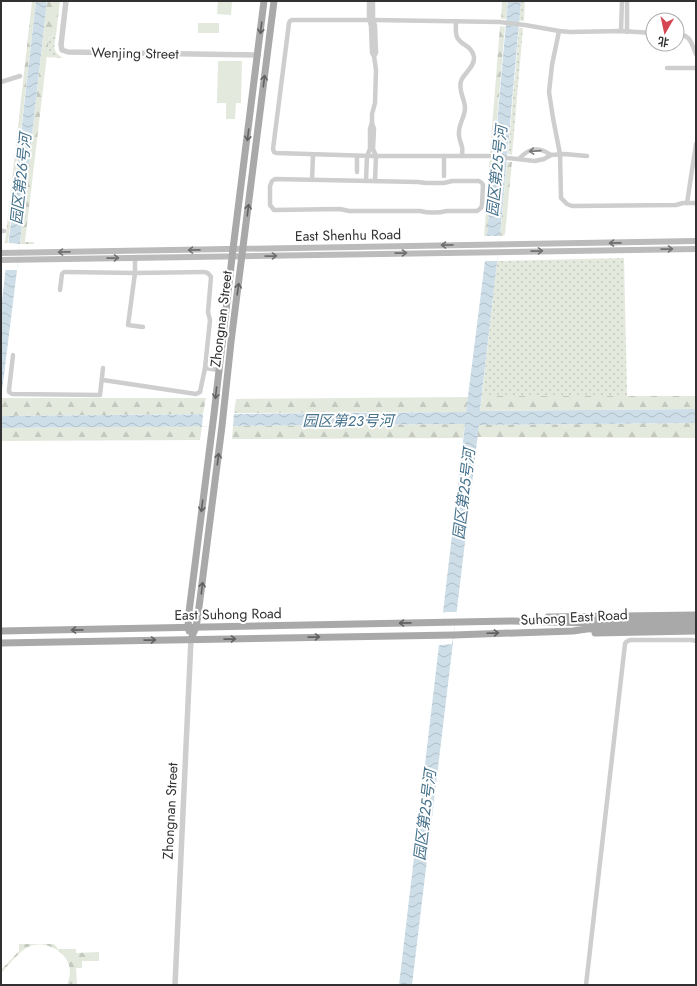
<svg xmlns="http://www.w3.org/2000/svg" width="697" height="986" viewBox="0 0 697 986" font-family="Jost,'Noto Sans SC',sans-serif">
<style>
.grass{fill:url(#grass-dots)}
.forest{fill:url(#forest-firs)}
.green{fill:#e4e9de}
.water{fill:url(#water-waves)}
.pier{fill:#fff}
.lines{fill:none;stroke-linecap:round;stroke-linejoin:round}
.minor{stroke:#cecece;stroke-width:4.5}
.tertiary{stroke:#cecece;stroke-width:5.5}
.secondary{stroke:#bbb;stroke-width:6}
.primary{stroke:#a9a9a9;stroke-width:7}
.oneway{stroke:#616161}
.oneway2{stroke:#787878}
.oneway3{stroke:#6f6f6f}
.labels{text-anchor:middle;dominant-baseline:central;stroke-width:4;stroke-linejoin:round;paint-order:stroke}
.street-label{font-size:14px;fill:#313131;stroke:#fff}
.water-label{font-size:15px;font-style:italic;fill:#46728c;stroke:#fff}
</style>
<defs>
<pattern id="grass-dots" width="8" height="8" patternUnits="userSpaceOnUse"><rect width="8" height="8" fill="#e4e9de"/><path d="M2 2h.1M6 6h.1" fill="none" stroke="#c4c8bf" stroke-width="1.8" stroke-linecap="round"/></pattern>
<pattern id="forest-firs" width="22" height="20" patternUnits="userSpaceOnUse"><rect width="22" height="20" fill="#e4e9de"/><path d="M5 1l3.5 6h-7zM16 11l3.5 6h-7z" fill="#c4c8bf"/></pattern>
<pattern id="water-waves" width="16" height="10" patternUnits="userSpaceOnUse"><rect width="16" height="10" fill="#cddee8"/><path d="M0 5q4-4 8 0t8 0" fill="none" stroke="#b0bfc7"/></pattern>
</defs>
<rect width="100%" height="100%" fill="#fff"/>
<g class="grass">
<path d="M521,1h4l-1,20h-5z"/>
<path d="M519,28h4l-11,127 -4,-1z"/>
<path d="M56,35c-2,11 -4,17 7,23l-17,-1 3,-19z"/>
<path d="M624,258l3,138h-145l15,-135z"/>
</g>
<g class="forest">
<path d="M32,1h4l-28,242h-3z"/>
<path d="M47,1h13l-4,34 -7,3 -24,204h9v2h-14z"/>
<path d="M502,1h6l-2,18h-5z"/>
<path d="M500,26l5,1 -11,126h-4z"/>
<path d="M490,160l4,1 -7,75h-3z"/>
<path d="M507,162h5l-7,73 -5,1z"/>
<path d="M482,396h214v13l-216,2z"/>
<path d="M468,397l-2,15 -232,1 2,-14z"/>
<path d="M1,398h205l-3,16 -202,2z"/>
<path d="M696,423v15l-219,-1 2,-12z"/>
<path d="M465,424l-2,14 -231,1 1,-13z"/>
<path d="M202,426l-2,14 -199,1v-13z"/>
<path d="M19,944h35l4,5h18v4l23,-1v9h-17v7h-6l1,16h21v1h-31c2,-5 3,-10 3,-15 -2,-18 -23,-30 -40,-24 -10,4 -21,19 -29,27v-3l18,-19z"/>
</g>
<g class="green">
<path d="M218,1h14l-1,14 -14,-1z"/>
<rect x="198" y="23" width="21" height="10"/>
<path d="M218,61h24l-1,42h-5l-1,16h-9v-16h-9z"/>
</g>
<g class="water">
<path d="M36,1h11l-30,269 -16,129v-89z"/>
<path d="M508,1h13l-21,235 -20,175 216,-2v14l-217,2 -67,560h-13l40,-340h2l4,-30v-2l-2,-1 22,-188 -464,4v-12l465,-4 19,-151 1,-25 1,-1z"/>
</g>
<g class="pier">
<path d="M486,236h14l-3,25h-12z"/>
<path d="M8,243l12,1 -3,26h-12z"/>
<path d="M234,413l-1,13h-31l1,-12z"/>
<path d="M445,612h12l-5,32 -11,1z"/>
</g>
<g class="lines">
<g class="minor">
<path d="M369,1v17l2,8 1,27 2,3"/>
<path d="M456,21c0,5 -1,11 1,16 4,9 15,8 17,20 1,10 -10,16 -13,24 -3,10 4,18 4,27 0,9 -6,15 -6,24 -1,5 2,10 3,15 1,3 0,6 0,9"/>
<path d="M559,31l-7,34 -3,27 4,26 7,36 1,44 6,6 5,2 104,-1 7,-2h13"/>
<path d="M621,31l1,-30"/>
<path d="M627,32v-31"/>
<path d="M677,34c14,1 14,9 19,20"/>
<path d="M667,68h29"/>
<path d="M1,82l19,-6"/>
<path d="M372,123l2,6 -1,20 3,7 -1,25"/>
<path d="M357,156v16"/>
<path d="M587,156l-23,-2 -13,1 -7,4 -9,2 -46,-5h-117l-96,-3 -2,-1 -1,-3 16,-126 1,-2 2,-1h82l126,2 25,3 34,6 12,1 50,-1 32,2"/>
<path d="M520,158c10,-11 19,-11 31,-3"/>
<path d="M444,176v-20"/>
<path d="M275,179l143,3 8,1h18l8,-2h27l3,2 1,2 -1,20 -1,3 -4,3h-30c-9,2 -19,2 -27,0h-71l-9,-2 -66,1 -4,-5v-19l2,-5z"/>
<path d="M312,180l1,-25"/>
<path d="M366,181l1,-25 3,-7v-20l2,-7v-8l3,-11 1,-33 -2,-14 2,-3 -1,-27 -2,-8v-17"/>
<path d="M687,203l9,-59"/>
<path d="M1,231h3"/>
<path d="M135,258v15l-7,52 15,2"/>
<path d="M60,290l2,-16 2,-2h3l68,1 69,-1c4,0 5,2 7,5l-3,35 2,8 -5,48 -5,24 -4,2 -93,-14"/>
<path d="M13,355l-4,35v2l3,2 88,1 3,-27"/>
<path d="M205,368l14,2"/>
<path d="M586,985l39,-341 1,-2 4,-2h62l4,1"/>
</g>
<g class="tertiary">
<path d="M66,1l-5,44 1,5 6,2 190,3"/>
<path d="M175,985l16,-346"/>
</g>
<g class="secondary">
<path d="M1,253l695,-12"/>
<path d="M1,260l695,-11"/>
</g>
<g class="primary">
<path d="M548,617l148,-2"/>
<path d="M1,631l511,-10 77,2 107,-3"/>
<path d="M189,631l-1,-4 1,-15 25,-198 19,-165 31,-248"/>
<path d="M595,633l101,-2"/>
<path d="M191,639l5,-12 2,-12 24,-189 9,-84 43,-341"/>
<path d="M1,643l453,-8 119,-4 14,-2 109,-4"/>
</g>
</g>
<defs><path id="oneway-shaft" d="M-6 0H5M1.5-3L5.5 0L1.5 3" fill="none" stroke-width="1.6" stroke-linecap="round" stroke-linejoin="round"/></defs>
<g class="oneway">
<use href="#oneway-shaft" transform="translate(261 28) rotate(97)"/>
<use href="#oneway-shaft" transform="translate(264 81) rotate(-83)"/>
<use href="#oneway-shaft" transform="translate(248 135) rotate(97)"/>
<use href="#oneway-shaft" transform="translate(248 210) rotate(-83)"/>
<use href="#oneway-shaft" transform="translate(238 289) rotate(-82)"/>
<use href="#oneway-shaft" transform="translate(216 393) rotate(96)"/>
<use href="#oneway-shaft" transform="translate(218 459) rotate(-83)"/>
<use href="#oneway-shaft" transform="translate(202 506) rotate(97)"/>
<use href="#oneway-shaft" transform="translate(202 588) rotate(-83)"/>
<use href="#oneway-shaft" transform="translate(405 623) rotate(179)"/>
<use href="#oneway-shaft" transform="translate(77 630) rotate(179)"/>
<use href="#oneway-shaft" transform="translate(493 633) rotate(-2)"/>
<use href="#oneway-shaft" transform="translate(314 637) rotate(-1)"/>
<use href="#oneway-shaft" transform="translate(230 639) rotate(-1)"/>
<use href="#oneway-shaft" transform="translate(150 640) rotate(-1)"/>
</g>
<use class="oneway2" href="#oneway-shaft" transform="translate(535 151) rotate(176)"/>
<g class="oneway3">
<use href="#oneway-shaft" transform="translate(615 243) rotate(179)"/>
<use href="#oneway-shaft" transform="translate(447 245) rotate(179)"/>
<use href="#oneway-shaft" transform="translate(667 249) rotate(-1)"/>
<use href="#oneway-shaft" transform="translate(194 250) rotate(179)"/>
<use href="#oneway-shaft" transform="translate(537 251) rotate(-1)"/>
<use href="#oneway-shaft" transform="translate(64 252) rotate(179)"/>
<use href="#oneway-shaft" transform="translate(401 253) rotate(-1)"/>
<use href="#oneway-shaft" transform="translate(271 256) rotate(-1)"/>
<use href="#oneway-shaft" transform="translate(113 258) rotate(-1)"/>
</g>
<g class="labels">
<g class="street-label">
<text transform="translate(135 53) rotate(1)">Wenjing Street</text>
<text transform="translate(348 235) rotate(-1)">East Shenhu Road</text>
<text transform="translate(221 319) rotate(-83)">Zhongnan Street</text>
<text transform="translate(228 614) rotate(-1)">East Suhong Road</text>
<text transform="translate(574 617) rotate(-3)">Suhong East Road</text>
<text transform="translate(170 811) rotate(-87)">Zhongnan Street</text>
</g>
<g class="water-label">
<text transform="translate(497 171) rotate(-84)">园区第25号河</text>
<text transform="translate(21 179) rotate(-84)">园区第26号河</text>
<text x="348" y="421">园区第23号河</text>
<text transform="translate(464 494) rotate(-83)">园区第25号河</text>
<text transform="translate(425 815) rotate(-83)">园区第25号河</text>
</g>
</g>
<rect width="697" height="986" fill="none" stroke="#313131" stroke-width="4"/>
<g transform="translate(665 32) rotate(189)"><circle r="19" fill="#ffffff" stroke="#adadad"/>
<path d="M0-3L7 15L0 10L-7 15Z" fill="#d44753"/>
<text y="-6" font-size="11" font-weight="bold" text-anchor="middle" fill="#313131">北</text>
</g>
</svg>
